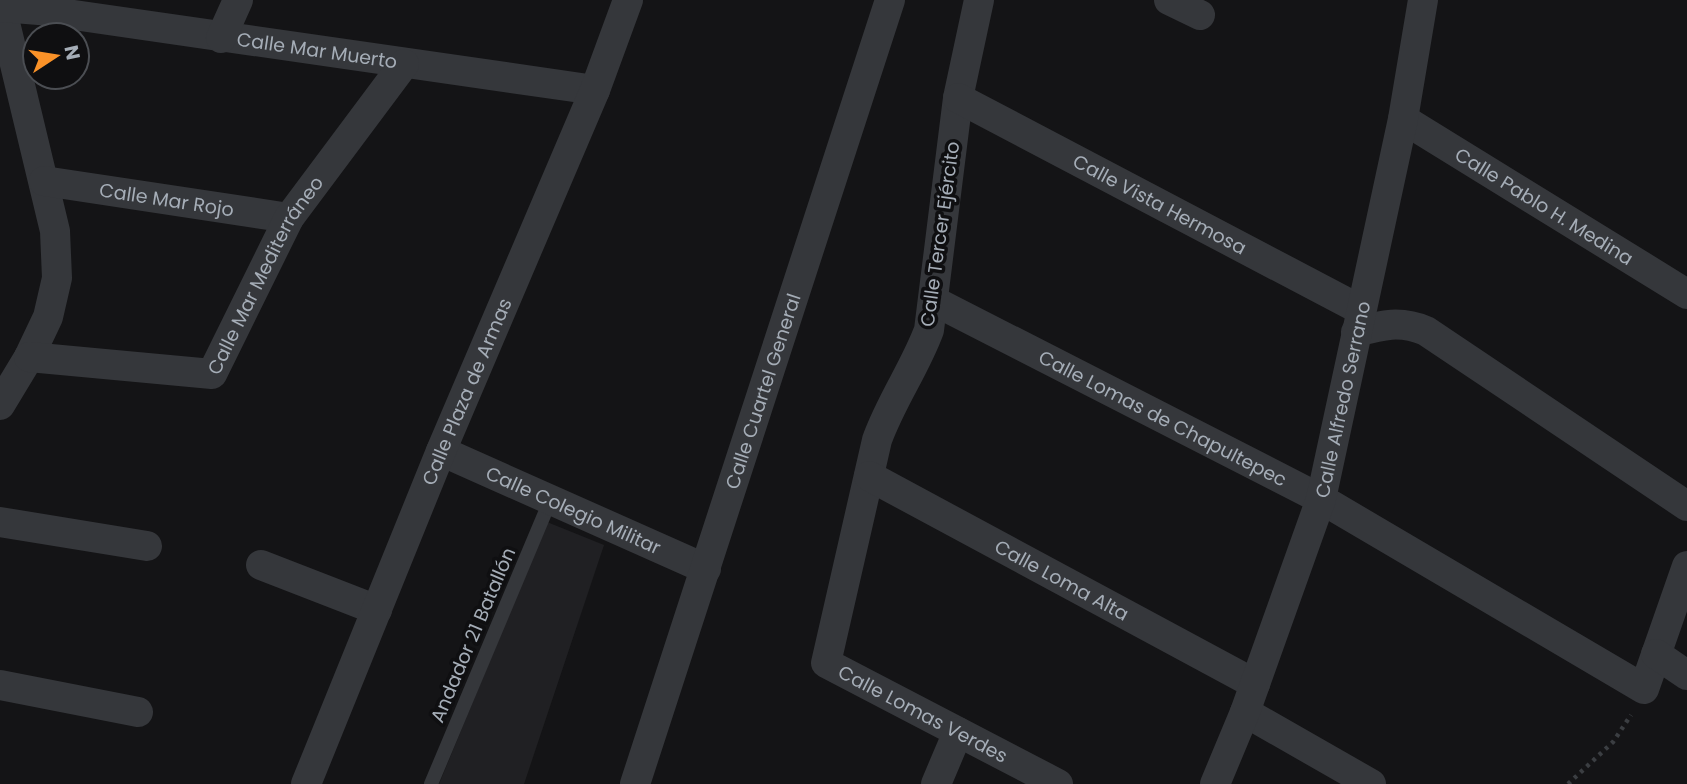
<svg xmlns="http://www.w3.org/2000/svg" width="1687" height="784" viewBox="0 0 1687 784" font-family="Poppins,sans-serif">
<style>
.built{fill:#202023}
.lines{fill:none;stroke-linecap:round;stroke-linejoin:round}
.path{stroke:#3b3e42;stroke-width:4.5;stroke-dasharray:3.5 5;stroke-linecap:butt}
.service{stroke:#35373b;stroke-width:14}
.minor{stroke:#35373b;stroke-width:30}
.labels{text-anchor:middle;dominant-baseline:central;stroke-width:7;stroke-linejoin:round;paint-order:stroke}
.street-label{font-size:19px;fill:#a5adb7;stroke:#0f0f11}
</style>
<rect width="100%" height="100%" fill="#141416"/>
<path class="built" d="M547,522l57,23 -80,239h-85z"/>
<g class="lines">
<path class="path" d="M1568,784l45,-42 18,-27"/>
<path class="service" d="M431,784l119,-283"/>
<g class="minor">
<path id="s1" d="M979,0l-21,98 -29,232c-14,38 -38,71 -52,110l-51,223 232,121"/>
<path d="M1169,0l31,15"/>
<path d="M0,2l55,229 2,47 -9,39 -19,40 -29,48"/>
<path id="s2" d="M0,7l39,3 556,80"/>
<path d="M221,38l17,-38"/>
<path id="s3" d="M958,98l403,212"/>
<path id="s4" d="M1403,119l284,175"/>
<path id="s5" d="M44,181l245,37"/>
<path id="s6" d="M934,301l387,198 323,190 43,-123"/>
<path d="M1356,332c26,-7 44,-12 70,-1l261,175"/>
<path id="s7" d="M29,357l183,17 77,-156 115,-154"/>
<path id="s8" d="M441,451l265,118"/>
<path id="s9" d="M869,476l386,208"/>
<path d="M0,522l147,24"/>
<path d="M261,565l116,45"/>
<path d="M1656,654l31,21"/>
<path d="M0,685l138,27"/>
<path d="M1245,712l126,72"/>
<path id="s10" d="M306,784l135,-333 154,-361 33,-90"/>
<path id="s11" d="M635,784l255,-784"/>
<path d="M936,784l22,-52"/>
<path id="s12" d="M1215,784l30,-72 76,-213 82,-380 20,-119"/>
</g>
</g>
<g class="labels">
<g class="street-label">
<text stroke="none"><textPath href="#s2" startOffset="320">Calle Mar Muerto</textPath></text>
<text stroke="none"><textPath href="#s5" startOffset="124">Calle Mar Rojo</textPath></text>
<text stroke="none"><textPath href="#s3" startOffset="228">Calle Vista Hermosa</textPath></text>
<text stroke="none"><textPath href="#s4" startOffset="166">Calle Pablo H. Medina</textPath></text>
<text transform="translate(940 234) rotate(-82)">Calle Tercer Ejército</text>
<text stroke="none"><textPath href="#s7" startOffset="296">Calle Mar Mediterráneo</textPath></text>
<text stroke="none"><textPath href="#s10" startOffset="424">Calle Plaza de Armas</textPath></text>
<text stroke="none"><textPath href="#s11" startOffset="413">Calle Cuartel General</textPath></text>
<text stroke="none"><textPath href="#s12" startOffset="406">Calle Alfredo Serrano</textPath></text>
<text stroke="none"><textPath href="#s6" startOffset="257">Calle Lomas de Chapultepec</textPath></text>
<text stroke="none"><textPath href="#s8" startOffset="145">Calle Colegio Militar</textPath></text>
<text stroke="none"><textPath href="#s9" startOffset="219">Calle Loma Alta</textPath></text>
<text transform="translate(473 635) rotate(-67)">Andador 21 Batallón</text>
<text stroke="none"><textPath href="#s1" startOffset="794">Calle Lomas Verdes</textPath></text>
</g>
</g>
<g transform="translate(56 56) rotate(78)"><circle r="33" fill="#0f0f11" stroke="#4b4e53" stroke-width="2"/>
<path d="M0-5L12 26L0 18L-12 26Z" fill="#fa9228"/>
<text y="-10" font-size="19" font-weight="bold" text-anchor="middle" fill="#a5adb7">N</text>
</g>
</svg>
